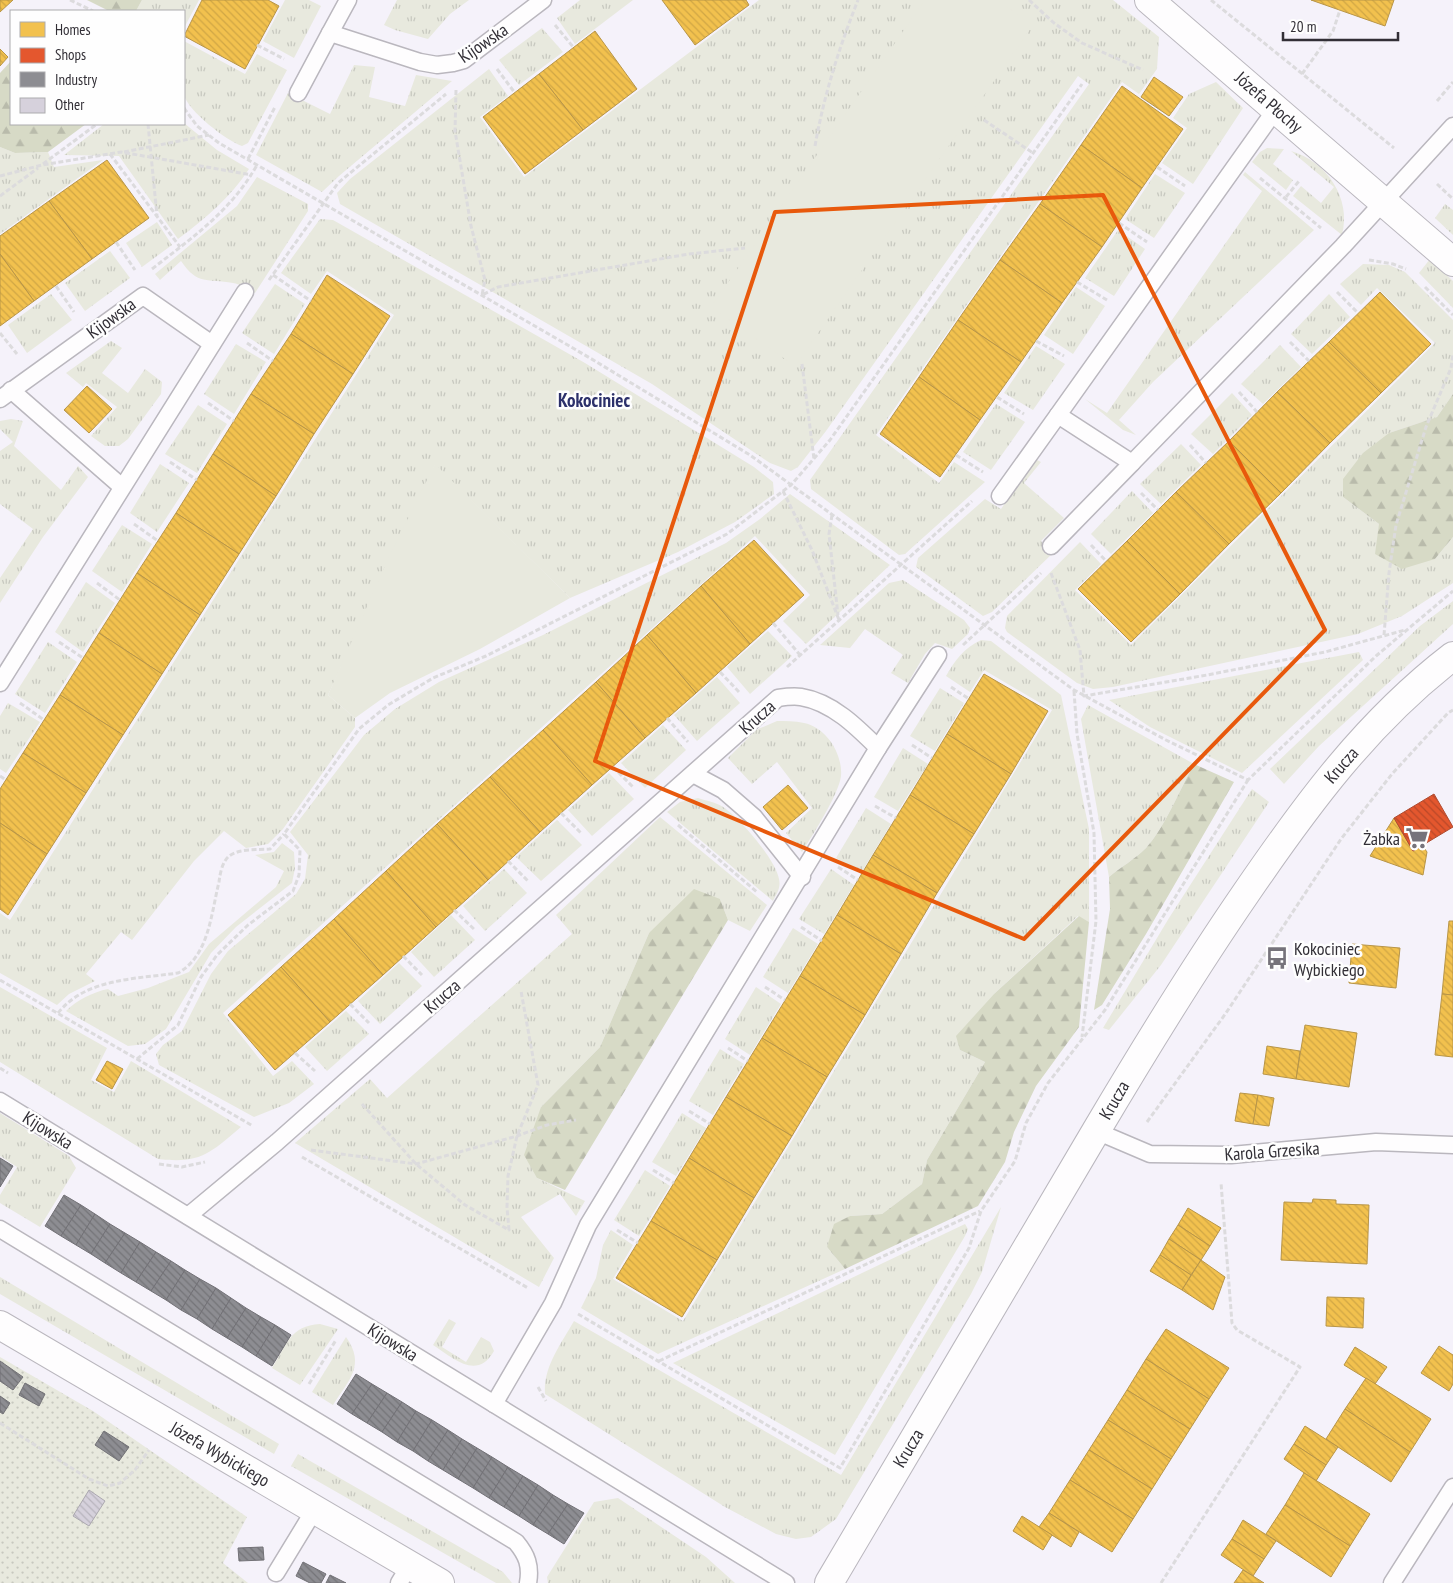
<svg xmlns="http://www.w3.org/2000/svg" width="1453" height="1583" viewBox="0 0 1453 1583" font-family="'PT Sans Narrow',sans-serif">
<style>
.grass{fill:url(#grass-tufts)}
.forest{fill:url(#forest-firs)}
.park{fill:#e8e9de}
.garden{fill:url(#garden-dots)}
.homes{fill:url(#homes-back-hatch);stroke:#b89547}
.shops{fill:url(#shops-back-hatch);stroke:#af4b30}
.industry{fill:url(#industry-back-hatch);stroke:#727176}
.building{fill:url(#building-back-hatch);stroke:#aba8af}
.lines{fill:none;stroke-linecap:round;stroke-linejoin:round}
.lane-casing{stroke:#bab7be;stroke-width:19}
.street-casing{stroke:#bab7be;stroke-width:30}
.secondary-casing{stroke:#bab7be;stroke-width:30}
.path{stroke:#dcdbdd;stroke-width:3;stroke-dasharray:5 2.5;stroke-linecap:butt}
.lane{stroke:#fefdfe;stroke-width:16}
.street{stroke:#fefdfe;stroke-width:28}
.secondary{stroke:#fefdfe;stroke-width:28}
.marked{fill:none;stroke:#e8590c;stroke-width:4;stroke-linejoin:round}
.labels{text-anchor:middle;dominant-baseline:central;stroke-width:5;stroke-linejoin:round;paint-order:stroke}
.street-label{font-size:18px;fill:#322f36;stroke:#fefefe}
.poi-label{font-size:18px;fill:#322f36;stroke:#fefefe;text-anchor:end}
.neighbourhood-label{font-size:19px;font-weight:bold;fill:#2c306a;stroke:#fefefe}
</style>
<defs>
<pattern id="grass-tufts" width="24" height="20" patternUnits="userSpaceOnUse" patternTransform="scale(1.25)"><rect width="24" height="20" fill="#e8e9de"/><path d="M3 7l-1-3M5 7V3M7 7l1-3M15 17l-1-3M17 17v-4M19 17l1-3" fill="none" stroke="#c7c8bf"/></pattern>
<pattern id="forest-firs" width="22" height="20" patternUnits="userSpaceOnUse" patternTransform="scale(1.25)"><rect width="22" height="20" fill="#d7dac6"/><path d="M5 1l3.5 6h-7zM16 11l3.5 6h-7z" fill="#b9bbab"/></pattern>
<pattern id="garden-dots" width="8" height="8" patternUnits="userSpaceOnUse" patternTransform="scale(1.25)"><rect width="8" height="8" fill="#e8e9de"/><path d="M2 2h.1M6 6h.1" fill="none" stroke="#c7c8bf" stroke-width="1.8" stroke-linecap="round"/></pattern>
<pattern id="homes-back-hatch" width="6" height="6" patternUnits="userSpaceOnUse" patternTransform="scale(1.25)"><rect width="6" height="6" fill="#f2c14e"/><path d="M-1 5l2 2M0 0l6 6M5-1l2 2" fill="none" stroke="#d0a645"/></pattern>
<pattern id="shops-back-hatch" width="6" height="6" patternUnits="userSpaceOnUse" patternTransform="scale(1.25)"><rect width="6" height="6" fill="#e4572e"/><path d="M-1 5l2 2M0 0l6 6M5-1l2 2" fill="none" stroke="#b94828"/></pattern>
<pattern id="industry-back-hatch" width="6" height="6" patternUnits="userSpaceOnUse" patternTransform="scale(1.25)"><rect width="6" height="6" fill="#8d8d92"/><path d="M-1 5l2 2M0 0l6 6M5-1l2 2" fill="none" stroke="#747478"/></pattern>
<pattern id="building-back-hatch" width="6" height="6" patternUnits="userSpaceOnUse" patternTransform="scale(1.25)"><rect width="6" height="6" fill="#d6d1dc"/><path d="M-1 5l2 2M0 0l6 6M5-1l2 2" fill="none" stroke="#b8b4bd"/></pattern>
</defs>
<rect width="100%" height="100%" fill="#f5f2fa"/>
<g class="grass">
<path d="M142,0h57l-15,28v-17h-48z"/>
<path d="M285,0h24l12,6 -27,52 -31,-17z"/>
<path d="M397,0h72l-19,14 -22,25 -33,-9 -11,-5z"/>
<path d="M580,0h53l-58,44 -18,-26z"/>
<path d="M759,0h354l46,37 -2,32 -18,25 -17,-12 -246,353 63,48 15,-21 31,20 -80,72 -6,1 -88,-66 -1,-9 279,-396 -11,-8 -252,355 -28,36 -7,4 -21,-8 -118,-79 -312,-180 -3,-11 13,-14 139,-110 19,27 -28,21 44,60z"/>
<path d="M542,28l21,24 -44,33 -20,-25z"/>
<path d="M184,41l61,33 12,-20 30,16 -39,73 -6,3c-15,-5 -54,-35 -58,-51 -3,-11 0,-41 0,-54z"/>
<path d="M354,65l21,2 -6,30 36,9 11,-31 36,6 -113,95 -17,16 -66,-37 32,-62 42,21z"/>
<path d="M1216,82l27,26 -50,76 -31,-21 25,-35 -14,-10 16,-24z"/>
<path d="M184,123l33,27 32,19c-19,29 -43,49 -71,70l-59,-83 -55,-1 40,-31z"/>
<path d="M0,147l15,6 33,-1 6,15 49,-7 -103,74z"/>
<path d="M1267,148l17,1 -11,15 20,16 -7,10 -34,-28 8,-10z"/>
<path d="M1291,151c35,10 61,47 51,84l-49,-39 8,-10 20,17 13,-16z"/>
<path d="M1245,172l69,58 -161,152 -34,38 17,15 -13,-5 -38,-31 22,14 155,-222 -19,-16z"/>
<path d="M1155,174l30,19 -31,45 -29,-19z"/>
<path d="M257,177l51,27v7l-53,82c-7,-3 -15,-9 -22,-10 -26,-5 -35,3 -52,-22l-21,19 -5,-6 82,-68z"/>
<path d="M1445,204l8,6v25l-18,-17z"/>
<path d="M320,219l13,1 252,143 169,104 19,15 1,12 -39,28 -57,30 -108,46 -135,-133 -107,230 27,23v9l-72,102 -15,15 -22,4 -22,-17 -30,30 -62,79 -11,-8 -35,42 9,7 -26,13 -12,11 -57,-32v-60l10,7 384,-605 -67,-44 -16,23 -30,-21z"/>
<path d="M157,222l15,23 -30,22 -16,-24z"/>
<path d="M1118,230l27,19 -31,47 -29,-18z"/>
<path d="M110,251l20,27 -45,33 -20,-28z"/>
<path d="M1430,259l23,22v27l-34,-35z"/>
<path d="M1363,264l26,1 16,7 48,48v74l-16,23 -48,16 -46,64 36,27 56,35 18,-22v46l-51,33 -44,18 -245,53 -20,2 -16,-6 -70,-51 -2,-4 2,-12 73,-74 21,22 -26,26 56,55 304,-302 -58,-55 -16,17 -21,-21z"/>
<path d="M275,284l30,20 -31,50 -32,-21z"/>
<path d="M1076,287l29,19 -32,48 -29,-19z"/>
<path d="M51,294l21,26 -45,33 -19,-28z"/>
<path d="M1329,294l21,23 -38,37 -21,-20z"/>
<path d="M111,341l11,7 -20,25 26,20 17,-24 17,13 -1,12 -33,45 -9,7h-14l-14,-10 26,-29 -31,-24 -3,4 -17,-14z"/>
<path d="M236,344l30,18 -32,52 -30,-20z"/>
<path d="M1280,345l21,22 -38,37 -22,-20z"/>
<path d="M1036,346l29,18 -32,46 -29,-17z"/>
<path d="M1232,393l20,22 -39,39 -22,-20z"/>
<path d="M996,404l29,18 -34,48 -28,-18z"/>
<path d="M198,405l29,19 -30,49 -32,-19z"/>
<path d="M11,419l12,2 -9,25 47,44 17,-24 10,11 -45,60 -43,66v-25l33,-49 -33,-25v-53l13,-9 -13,-13v-8z"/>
<path d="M1181,444l20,21 -40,39 -21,-20z"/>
<path d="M1035,459l6,3 -17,21 40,35 -23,23 12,12 -61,59 -9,4 -67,-49 2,-9 67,-59 16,10z"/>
<path d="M160,464l29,19 -32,49 -27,-19z"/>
<path d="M1132,491l21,22 -42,41 -20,-20z"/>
<path d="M790,494l100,71 -84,79 -23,-23 27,-26 -55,-59 -532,477 50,63 19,-15 22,23 -25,19 -35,14 -95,-52 -3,-11 7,-9 19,-14 29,-57 17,-23 68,-57 9,-15 3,-24 -18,-23 74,-97 31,-26 44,-27 104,-47 183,-92 34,-24z"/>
<path d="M122,525l30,19 -30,48 -30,-21z"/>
<path d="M903,580l61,40 6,8 -2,6 -16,15 -17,-6 -10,11 -17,29 -17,-10 12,-18 -38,-26 -15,19 -30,-3 69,-62z"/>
<path d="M86,582l29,21 -32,49 -28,-20z"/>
<path d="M1453,601v23l-134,122 -35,38 -14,-15 150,-143z"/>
<path d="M768,631l24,25 -42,38 -23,-27z"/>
<path d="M981,640l10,1 70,54 28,134v93l-11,-6 -83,77 -35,57 25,12 -58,98 -5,24 -40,30 -32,2 -23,31 18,22 -187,85 -77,-46 15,-30 7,-33 8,-15 22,15 -20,34 70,42 369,-611 -68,-40 -14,22 -24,-16c9,-16 18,-28 35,-36z"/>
<path d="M48,642l29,20 -32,51 -30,-19z"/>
<path d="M1359,652l4,8 -121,113 -92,-46 -41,-27z"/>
<path d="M717,677l23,26 -43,38 -23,-26z"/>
<path d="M940,688l24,15 -29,48 -25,-15z"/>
<path d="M8,703l32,19 -34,51 -6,-4v-53z"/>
<path d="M1088,705l106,59c-14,25 -29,63 -48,84 -11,11 -25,19 -37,29l-28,-158z"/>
<path d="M777,721c8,0 18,0 27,2 22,4 39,31 37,53 -2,18 -29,60 -39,76l-16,-19 26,-25 -35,-46 -25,22 -24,-26 28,-28z"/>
<path d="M663,725l23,25 -41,38 -24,-25z"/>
<path d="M903,748l25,16 -30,47 -24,-14z"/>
<path d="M609,773l25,26 -42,37 -24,-26z"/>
<path d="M1252,789l17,13 -108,163 -52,65 -6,-2 66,-110z"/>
<path d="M698,798c8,3 18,4 25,9 16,10 53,53 56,72 2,9 -2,14 -6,22l-106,-89 13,-10z"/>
<path d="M866,808l25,16 -30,49 -25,-15z"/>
<path d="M660,817l107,88 -17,26 -22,-11 -8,-21 -71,34 -49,114 -59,60 -4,71 48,23 -9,15 -16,-22 -39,23 33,41 -15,29 -244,-144 75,-64 17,19 185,-164 -16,-19z"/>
<path d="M557,820l25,25 -41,36 -25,-24z"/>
<path d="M282,843l12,9 1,16 -3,15 -56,44 -25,26 -45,76 -21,15 -17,2 -62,-35c11,-11 27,-19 42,-22l10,7 30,-8 41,-16 20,-28 67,-57 8,-16 -29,-16 19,-3z"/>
<path d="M504,869l23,24 -42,38 -22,-25z"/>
<path d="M831,869l23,16 -30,49 -25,-15z"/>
<path d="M451,915l24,25 -41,37 -23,-25z"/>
<path d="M793,928l25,16 -30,49 -25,-16z"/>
<path d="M399,963l23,23 -42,38 -22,-23z"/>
<path d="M0,987l107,61 -16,32 23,12 17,-31 110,66c-31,26 -40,37 -83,32l-158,-97z"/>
<path d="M756,987l25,17 -31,51 -25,-16z"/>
<path d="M346,1011l23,23 -42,37 -22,-24z"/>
<path d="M720,1049l24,15 -31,51 -24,-14z"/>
<path d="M0,1113l69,43 7,12 -36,59 -40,-24v-8l17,-28 -17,-11z"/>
<path d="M682,1113l24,15 -30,48 -24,-14z"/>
<path d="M645,1170l25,16 -31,50 -25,-16z"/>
<path d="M1001,1207l-19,65 -11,22 -135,225 -25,18 -15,2 -20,-5 -51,-27 -180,-113c-2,-27 16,-50 29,-73l267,154z"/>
<path d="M965,1224l3,5 -3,7 -130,219 -162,-92z"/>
<path d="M0,1277l279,167 -5,10 -274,-160z"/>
<path d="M449,1319l7,4 -14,24 24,15 15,-25 9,5 4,9c-17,30 -41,7 -61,-6z"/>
<path d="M320,1324l18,5 -38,56 -28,-17c15,-24 18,-42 48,-44z"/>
<path d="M346,1337c20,28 3,43 -13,68l-21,-13z"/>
<path d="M298,1454l205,118 9,11h-16l-205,-117z"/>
<path d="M618,1498l88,59 29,26h-187l-1,-6 47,-75z"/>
</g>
<g class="forest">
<path d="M87,0h55l-6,11h-27z"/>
<path d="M11,61v63h75l-38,28 -33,1 -15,-6v-74z"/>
<path d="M1453,394v143l-18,22 -33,10 -27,-15 4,-30 -36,-27v-18l20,-26 26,-20 48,-16z"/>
<path d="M1194,764l40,18 -88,152 -44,71 -8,5 16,-101 -1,-32c12,-10 26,-18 37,-29 19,-21 34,-59 48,-84z"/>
<path d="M694,889l26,10 8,21 -163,270 -28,-12 -13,-23 17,-48 59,-60 49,-114z"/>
<path d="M1079,916l10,6 -10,105 -43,59 -22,46 -9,30 -27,44 -133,63 -18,-22 7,-23 16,-8 32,-2 40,-30 5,-24 58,-98 -25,-12 -4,-14 39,-43z"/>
</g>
<g class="park">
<path d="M925,0h72l36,25 -238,341 -84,-59z"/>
<path d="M435,464l135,134 -90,51 -90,44 -35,25 -27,-23 60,-136z"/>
</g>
<path class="garden" d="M0,1357l93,54 154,106 -24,46 25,20h-248z"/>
<g class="homes">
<path d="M0,0h13l-13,12z"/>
<path d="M202,0h66l11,6 -34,63 -61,-33z"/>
<path d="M662,0h84l3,5 -54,40z"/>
<path d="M1311,0h83l-9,26z"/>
<path d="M595,31l42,58 -54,41 -44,-56z"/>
<path d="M0,49l8,8 -8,9z"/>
<path d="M539,74l44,56 -58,44 -42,-57z"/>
<path d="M1154,77l29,20 -14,19 -28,-19z"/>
<path d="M1122,86l61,43 -41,59 -61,-43z"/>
<path d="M1081,145l61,43 -40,59 -62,-43z"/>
<path d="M107,160l42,58 -57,41 -43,-58z"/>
<path d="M49,201l43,58 -58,42 -34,-47v-18z"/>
<path d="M1040,204l62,43 -40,56 -62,-43z"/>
<path d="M0,254l34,47 -34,25z"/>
<path d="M1000,260l62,43 -41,59 -63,-42z"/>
<path d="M327,275l63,41 -37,58 -62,-40z"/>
<path d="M1380,292l51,52 -50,49 -52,-51z"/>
<path d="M958,320l63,42 -41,58 -61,-43z"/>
<path d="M291,334l62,40 -39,60 -63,-40z"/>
<path d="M1329,342l52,51 -51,50 -53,-51z"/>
<path d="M919,377l61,43 -40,57 -60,-43z"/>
<path d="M87,386l25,23 -23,24 -25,-23z"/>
<path d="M1277,392l53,51 -49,50 -52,-52z"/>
<path d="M251,394l63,40 -38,62 -63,-42z"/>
<path d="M1229,441l52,52 -52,51 -53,-52z"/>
<path d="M213,454l63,42 -37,58 -63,-41z"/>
<path d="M1176,492l53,52 -49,50 -53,-53z"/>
<path d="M176,513l63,41 -39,61 -63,-42z"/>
<path d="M754,540l50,55 -54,49 -49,-58z"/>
<path d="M1127,541l53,53 -49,48 -53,-53z"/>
<path d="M137,573l63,42 -38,59 -63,-41z"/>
<path d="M701,586l49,58 -54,49 -49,-58z"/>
<path d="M99,633l63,41 -39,61 -63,-40z"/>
<path d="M647,635l49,58 -51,45 -49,-56z"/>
<path d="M984,674l64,37 -37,63 -64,-40z"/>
<path d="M596,682l49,56 -53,47 -49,-55z"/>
<path d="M60,695l63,40 -37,58 -63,-40z"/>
<path d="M543,730l49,55 -52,47 -50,-55z"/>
<path d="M947,734l64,40 -37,60 -64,-39z"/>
<path d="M23,753l63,40 -39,61 -47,-31v-34z"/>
<path d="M490,777l50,55 -52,48 -51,-56z"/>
<path d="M788,785l20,23 -26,22 -19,-23z"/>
<path d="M910,795l64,39 -37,59 -64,-38z"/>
<path d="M1394,818l19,33 9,-6 5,7 -4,23 -53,-19z"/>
<path d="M0,823l47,31 -39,61 -8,-6z"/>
<path d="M437,824l51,56 -52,47 -50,-56z"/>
<path d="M873,855l64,38 -36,61 -64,-39z"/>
<path d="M386,871l50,56 -53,48 -49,-56z"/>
<path d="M837,915l64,39 -36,61 -65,-39z"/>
<path d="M334,919l49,56 -53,47 -49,-55z"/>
<path d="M1449,921h4v74l-11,-1z"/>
<path d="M1352,944l48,4 -4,40 -47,-5z"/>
<path d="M281,967l49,55 -55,48 -47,-55z"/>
<path d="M800,976l65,39 -38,62 -65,-39z"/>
<path d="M1442,994l11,1v62l-18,-2z"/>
<path d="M1305,1025l52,8 -8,54 -53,-8z"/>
<path d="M762,1038l65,39 -35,59 -66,-39z"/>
<path d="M1267,1046l33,5 -4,28 -33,-5z"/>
<path d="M107,1061l16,8 -11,20 -16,-9z"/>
<path d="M1240,1093l18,2 -5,29 -18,-3z"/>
<path d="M1258,1095l16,3 -5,28 -16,-2z"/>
<path d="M726,1097l66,39 -38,62 -65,-40z"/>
<path d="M689,1158l65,40 -37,62 -66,-39z"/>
<path d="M1313,1199l23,1v4l33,1 -2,59 -86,-4 3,-58 28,1z"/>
<path d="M1188,1208l33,20 -11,18 -32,-21z"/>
<path d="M651,1221l66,39 -35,57 -66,-39z"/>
<path d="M1178,1225l32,21 -9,14 -32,-21z"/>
<path d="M1169,1239l32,21 -10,15 -31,-20z"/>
<path d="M1160,1255l31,20 -9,15 -32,-19z"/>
<path d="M1201,1260l24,17 -12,33 -31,-20z"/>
<path d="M1327,1297l37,1 -1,30 -37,-2z"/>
<path d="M1166,1329l63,39 -20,31 -63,-40z"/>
<path d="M1439,1346l14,9v29l-4,7 -28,-18z"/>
<path d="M1355,1347l32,20 -12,17 -31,-19z"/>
<path d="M1146,1359l63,40 -19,30 -63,-39z"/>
<path d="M1366,1378l65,41 -21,33 -65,-43z"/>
<path d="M1127,1390l63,39 -19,30 -63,-39z"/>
<path d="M1345,1409l65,43 -19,30 -65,-43z"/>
<path d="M1108,1420l63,39 -19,30 -63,-39z"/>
<path d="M1305,1426l33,21 -12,18 -32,-21z"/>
<path d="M1294,1444l32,21 -10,16 -32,-22z"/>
<path d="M1089,1450l63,39 -19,30 -63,-39z"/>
<path d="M1304,1473l66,41 -20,32 -65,-41z"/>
<path d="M1070,1480l63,39 -21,33 -63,-39z"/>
<path d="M1285,1505l65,41 -19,31 -65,-43z"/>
<path d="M1049,1513l30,19 -8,15 -32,-20z"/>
<path d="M1022,1516l30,19 -9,15 -30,-19z"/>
<path d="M1243,1520l33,21 -12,18 -32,-20z"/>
<path d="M1232,1539l32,20 -11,17 -32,-21z"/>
<path d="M1243,1570l10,6 11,7h-30z"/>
</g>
<path class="shops" d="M1434,794l19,33 -40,24 -19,-33z"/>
<g class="industry">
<path d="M0,1158l13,8 -13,21z"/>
<path d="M64,1195l17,10 -20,31 -16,-10z"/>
<path d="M81,1205l14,9 -19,31 -15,-9z"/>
<path d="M95,1214l15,10 -19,30 -15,-9z"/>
<path d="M110,1224l15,9 -20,30 -14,-9z"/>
<path d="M125,1233l15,9 -19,31 -16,-10z"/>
<path d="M140,1242l16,10 -20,30 -15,-9z"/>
<path d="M156,1252l15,9 -20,30 -15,-9z"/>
<path d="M171,1261l14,9 -19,30 -15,-9z"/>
<path d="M185,1270l15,9 -19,31 -15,-10z"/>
<path d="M200,1279l16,9 -19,31 -16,-9z"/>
<path d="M216,1288l15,10 -19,31 -15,-10z"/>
<path d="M231,1298l15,10 -19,30 -15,-9z"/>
<path d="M246,1308l15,9 -19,30 -15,-9z"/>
<path d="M261,1317l14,8 -19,31 -14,-9z"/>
<path d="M275,1325l16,10 -19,31 -16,-10z"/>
<path d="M0,1361l23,16 -10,13 -13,-9z"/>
<path d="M356,1374l16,10 -20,30 -15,-10z"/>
<path d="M25,1383l20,11 -6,12 -20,-11z"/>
<path d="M372,1384l15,9 -20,30 -15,-9z"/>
<path d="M387,1393l15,9 -20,30 -15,-9z"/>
<path d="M0,1396l10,7 -7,11 -3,-2z"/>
<path d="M402,1402l14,9 -19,31 -15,-10z"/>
<path d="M416,1411l16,9 -19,31 -16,-9z"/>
<path d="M432,1420l16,10 -20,31 -15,-10z"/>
<path d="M448,1430l14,9 -19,31 -15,-9z"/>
<path d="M104,1431l25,16 -10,14 -24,-16z"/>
<path d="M462,1439l15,9 -19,31 -15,-9z"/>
<path d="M477,1448l15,9 -19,31 -15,-9z"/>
<path d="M492,1457l16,10 -19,31 -16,-10z"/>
<path d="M508,1467l15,9 -19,31 -15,-9z"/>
<path d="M523,1476l15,9 -19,31 -15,-9z"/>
<path d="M538,1485l15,10 -20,30 -14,-9z"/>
<path d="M553,1495l15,9 -20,30 -15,-9z"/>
<path d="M568,1504l16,9 -20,31 -16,-10z"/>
<path d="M263,1547l1,13 -25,1 -1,-13z"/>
<path d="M303,1562l23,12 -5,9h-11l-14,-7z"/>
<path d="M330,1575l16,8h-20z"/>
</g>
<path class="building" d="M89,1490l16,11 -16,25 -16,-10z"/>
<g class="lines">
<defs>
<g id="lane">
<path d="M348,0l-18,33 90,29 17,3 16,-2 11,-3 79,-60"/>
<path d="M298,93l32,-60"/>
<path d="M1276,109l-218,306 74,48 211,-217 110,-120"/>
<path d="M11,390l111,97"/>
<path d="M0,399l143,-103 69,48"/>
<path d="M1000,496l58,-81"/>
<path d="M1051,546l81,-83"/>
<path d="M0,683l245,-391"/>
<path d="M693,774l30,16 31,27 48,60"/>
<path d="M0,1101l786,482"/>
<path d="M1096,1131l54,23 81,1 145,-13 77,3"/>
<path d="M188,1216l89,-74 501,-444c7,-1 16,-2 23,-1 31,5 56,30 77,51"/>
<path d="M0,1229l516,313c11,13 15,24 12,41"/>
<path d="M494,1404l59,-101 35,-78 290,-477 60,-93"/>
<path d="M276,1573l39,-64"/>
<path d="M399,1583l11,-18"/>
<path d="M1392,1583l61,-96"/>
</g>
<path id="street" d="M1149,0l304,262"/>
<g id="secondary">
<path d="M0,1325l440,258"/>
<path d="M829,1583c89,-151 178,-301 267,-452 48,-81 97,-161 150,-238 61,-89 121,-171 207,-237"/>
</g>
</defs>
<use href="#lane" class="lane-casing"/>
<use href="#street" class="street-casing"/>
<use href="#secondary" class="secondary-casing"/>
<g class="path">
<path d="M70,0l23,11"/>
<path d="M1029,0l25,23 28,20 61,27"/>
<path d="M1211,0l183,148"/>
<path d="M555,25l19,23"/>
<path d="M257,45l27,14"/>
<path d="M497,69l18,24"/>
<path d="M1302,74l31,-43 7,-21"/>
<path d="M456,90l-1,41 16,95 14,54 -3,15 16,-8 191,-33 56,-6"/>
<path d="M1437,101l16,-19"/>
<path d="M184,108l13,18 22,17 371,215 160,97 324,235 92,50 82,40 128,-124 77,-65"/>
<path d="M984,120l49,33"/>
<path d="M148,124l9,92"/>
<path d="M815,146c9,-51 24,-98 43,-146"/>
<path d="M124,152l85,-17"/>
<path d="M110,154l70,93"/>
<path d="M248,159l27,-52"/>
<path d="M43,164l54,-40"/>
<path d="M1157,167l28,19"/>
<path d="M0,176l42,-11 79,-13 131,23"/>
<path d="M1260,178l61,50"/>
<path d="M1437,184l16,15"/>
<path d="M0,196l38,-28"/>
<path d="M1286,197l13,-16"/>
<path d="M1119,223l28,19"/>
<path d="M116,242l19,28"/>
<path d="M1369,260l24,4 13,5"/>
<path d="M152,269c41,-32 79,-58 105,-104"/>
<path d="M273,275l38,26"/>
<path d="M269,280l69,-97 108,-89"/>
<path d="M1077,282l30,18"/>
<path d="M56,286l18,26"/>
<path d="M1425,287l28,28"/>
<path d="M1337,292l21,21"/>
<path d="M0,333l17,21"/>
<path d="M1036,341l28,15"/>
<path d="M1290,342l19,19"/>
<path d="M247,343l26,18"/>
<path d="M802,364l12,95"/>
<path d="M1239,392l18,20"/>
<path d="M997,397l27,17"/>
<path d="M208,403l26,18"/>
<path d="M1190,445l16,18"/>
<path d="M956,455l27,17"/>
<path d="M170,462l27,18"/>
<path d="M783,491l29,59 27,70"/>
<path d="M1141,493l17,17"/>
<path d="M832,515l-3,19 9,81"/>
<path d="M134,524l24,17"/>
<path d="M1091,545l15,16"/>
<path d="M1051,573l29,77 4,46 123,-21 118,-23 80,-22"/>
<path d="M97,583l23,17"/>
<path d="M773,623l27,32"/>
<path d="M1384,635l5,-62 7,-48 30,-98 25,-59 2,-14"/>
<path d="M59,642l24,16"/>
<path d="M963,645l78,-72"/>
<path d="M787,667l185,-166"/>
<path d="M720,672l20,21"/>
<path d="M951,687l18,12"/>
<path d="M1074,691l3,43 17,99 2,88 -14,116"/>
<path d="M20,703l24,17"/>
<path d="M667,718l21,24"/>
<path d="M912,745l20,13"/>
<path d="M613,767l20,20"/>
<path d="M0,776l6,4"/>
<path d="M875,806l21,12"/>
<path d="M561,813l21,21"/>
<path d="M678,825l79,67"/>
<path d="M508,861l21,21"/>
<path d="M838,867l20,13"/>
<path d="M454,910l21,20"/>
<path d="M801,927l21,14"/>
<path d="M403,956l19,19"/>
<path d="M0,980l253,146"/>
<path d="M765,987l20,13"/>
<path d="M350,1004l19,19"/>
<path d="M58,1013c28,-35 78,-34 120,-40 31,-17 33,-59 41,-91 1,-8 3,-19 9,-25 10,-9 30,-7 42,-8l14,-15"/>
<path d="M728,1048l20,13"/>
<path d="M295,1053l20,18"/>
<path d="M137,1059l41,-34 23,-48 16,-22 31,-30 45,-34 6,-16 1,-25 -16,-16 75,-105 29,-24 45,-27 53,-22 241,-122 64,-49 39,-45 252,-356"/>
<path d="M0,1068l8,5"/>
<path d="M362,1104l54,60 49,41 44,25 -2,-23 1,-31 9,-40 21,-51 -17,-94"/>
<path d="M689,1111l21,13"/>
<path d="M1147,1122l79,-109 115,-174 51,-65 56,-61 5,-3"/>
<path d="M311,1150l105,14 101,-28 30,-11 29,-5"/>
<path d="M302,1157l226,131"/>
<path d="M159,1164l23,3 23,-5"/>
<path d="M653,1170l21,13"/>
<path d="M617,1230l21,13"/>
<path d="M578,1314l262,154 129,-220 12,-37 34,-50 11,-38 22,-40 57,-73 143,-230"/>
<path d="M659,1361l321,-150"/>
<path d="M309,1384l27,-44"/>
<path d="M538,1387l8,14"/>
<path d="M0,1423l89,56 19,7 12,-3 15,-13 14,-20"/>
<path d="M1161,1583l139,-216 -63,-37 -5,-7 -11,-140"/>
</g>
<use href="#lane" class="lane"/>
<use href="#street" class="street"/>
<use href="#secondary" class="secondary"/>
</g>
<path class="marked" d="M1103,195l222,435 -301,309 -429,-178 180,-549z"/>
<defs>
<symbol id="supermarket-bare" viewBox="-9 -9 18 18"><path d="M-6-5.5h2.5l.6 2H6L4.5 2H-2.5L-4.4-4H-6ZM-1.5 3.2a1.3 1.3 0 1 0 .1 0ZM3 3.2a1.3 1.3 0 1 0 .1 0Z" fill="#76737b" stroke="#fefefe" stroke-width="2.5" paint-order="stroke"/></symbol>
<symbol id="bus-bare" viewBox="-9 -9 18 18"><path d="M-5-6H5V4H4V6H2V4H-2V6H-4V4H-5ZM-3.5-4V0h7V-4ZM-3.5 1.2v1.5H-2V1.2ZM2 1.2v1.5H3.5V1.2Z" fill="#76737b" stroke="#fefefe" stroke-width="2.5" paint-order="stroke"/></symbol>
</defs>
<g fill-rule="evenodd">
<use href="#supermarket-bare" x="1401" y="822" width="32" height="32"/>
<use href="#bus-bare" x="1261" y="942" width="32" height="32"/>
</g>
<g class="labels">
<g class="street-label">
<text transform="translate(483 43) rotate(-34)">Kijowska</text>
<text transform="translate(1269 102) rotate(41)">Józefa Płochy</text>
<text transform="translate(111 318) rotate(-36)">Kijowska</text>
<text transform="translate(757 717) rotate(-42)">Krucza</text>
<text transform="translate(1341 765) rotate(-49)">Krucza</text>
<text transform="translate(442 996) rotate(-41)">Krucza</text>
<text transform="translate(1114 1100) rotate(-60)">Krucza</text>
<text transform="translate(48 1130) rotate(32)">Kijowska</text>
<text transform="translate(1272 1151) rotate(-4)">Karola Grzesika</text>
<text transform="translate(393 1342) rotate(32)">Kijowska</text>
<text transform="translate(908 1448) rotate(-59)">Krucza</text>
<text transform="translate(220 1454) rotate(30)">Józefa Wybickiego</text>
</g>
<g class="poi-label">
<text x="1400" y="838">Żabka</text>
<text x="1294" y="948" text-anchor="start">Kokociniec<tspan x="1294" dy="21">Wybickiego</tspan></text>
</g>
<g class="neighbourhood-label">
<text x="594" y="400">Kokociniec</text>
</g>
</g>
<rect x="10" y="10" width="175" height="115" fill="#fefefe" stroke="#acabae"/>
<rect x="20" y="22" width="25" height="15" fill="#f2c14e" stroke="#acabae"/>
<text x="55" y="35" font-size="15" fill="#322f36">Homes</text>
<rect x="20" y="48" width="25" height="15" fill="#e4572e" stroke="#acabae"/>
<text x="55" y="60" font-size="15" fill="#322f36">Shops</text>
<rect x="20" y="72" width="25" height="15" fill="#8d8d92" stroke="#acabae"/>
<text x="55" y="85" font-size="15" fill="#322f36">Industry</text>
<rect x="20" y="98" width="25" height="15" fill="#d6d1dc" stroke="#acabae"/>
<text x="55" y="110" font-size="15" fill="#322f36">Other</text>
<path d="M1283 32v8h115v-8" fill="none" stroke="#322f36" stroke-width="2.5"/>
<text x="1290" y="32" font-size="15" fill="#322f36" stroke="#fefefe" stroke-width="4" paint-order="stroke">20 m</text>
</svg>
